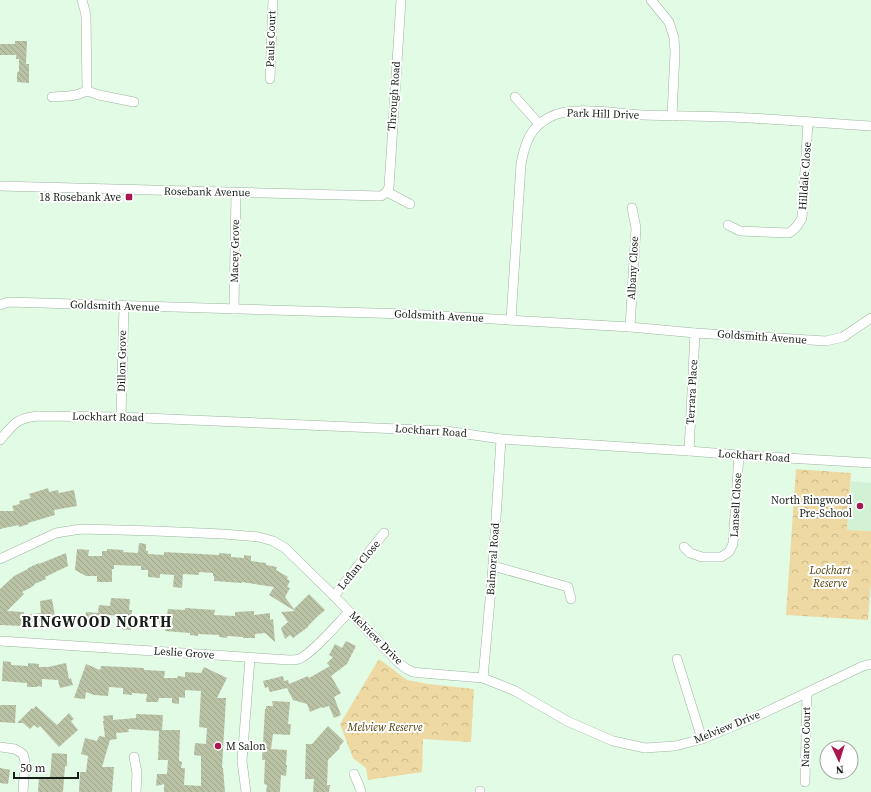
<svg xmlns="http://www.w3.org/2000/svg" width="871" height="792" viewBox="0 0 871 792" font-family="'Source Serif 4',serif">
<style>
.built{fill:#d2f2d6}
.park{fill:url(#park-crowns)}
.pitch{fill:#edd9a1}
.building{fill:url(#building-back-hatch)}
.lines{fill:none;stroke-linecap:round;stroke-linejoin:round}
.street-casing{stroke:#9cb49f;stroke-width:10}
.street{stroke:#fff;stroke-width:9}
.poi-dot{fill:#a91751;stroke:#fff;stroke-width:1.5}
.labels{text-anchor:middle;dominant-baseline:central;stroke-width:4;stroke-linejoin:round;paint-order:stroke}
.street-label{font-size:11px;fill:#161f17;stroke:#fff}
.poi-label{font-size:11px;fill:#161f17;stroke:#fff;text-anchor:end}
.park-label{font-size:11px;font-style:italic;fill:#4d3d06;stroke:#fff}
.district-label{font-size:15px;font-weight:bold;letter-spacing:1px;fill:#161f17;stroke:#fff}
</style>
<defs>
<pattern id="park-crowns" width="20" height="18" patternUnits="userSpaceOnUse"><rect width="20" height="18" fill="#edd9a1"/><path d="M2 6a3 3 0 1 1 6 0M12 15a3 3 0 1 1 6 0" fill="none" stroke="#caba8a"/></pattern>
<pattern id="building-back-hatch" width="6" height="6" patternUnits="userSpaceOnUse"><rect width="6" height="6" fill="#bac2a6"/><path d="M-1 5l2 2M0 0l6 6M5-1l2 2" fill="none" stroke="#9fa68e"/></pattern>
</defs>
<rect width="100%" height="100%" fill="#e1fbe4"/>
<path class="built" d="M851,481l20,2v48l-24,-1z"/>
<g class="park">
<path d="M796,469l55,4 -4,57 24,1v51l-3,38 -82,-5z"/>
<path d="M379,659l28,21 21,4 46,5 -3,53 -48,-3 -1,33 -54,8 -2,-12 -13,-10 -13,-34z"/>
</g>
<path class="pitch" d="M383,716l13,5 -2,6 -13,-5z"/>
<g class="building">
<path d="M15,41h12l-1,23h3v19l-12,-1v-9l2,-2v-12h-3v-4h-16v-11h15z"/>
<path d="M48,488l1,4 9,-2 1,3 15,-3 3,16 -23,4 1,5 -27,8 1,1 -10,3 -1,-2 -18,4v-18h14l-2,-5 8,-2 -1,-3 12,-3 -2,-4z"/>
<path d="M139,543l7,1v7h2v3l16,1v-3l55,3v-2l12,1v3l13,1v-3l7,1v5l15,2v2l11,2 -1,3 12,7 -1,2 3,2 -3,6 3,1 -5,9 9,12 15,-15 16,16 -8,7 -9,9v1l-15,11 -3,-3 -5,4 -4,-11 7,-6 -7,-10 14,-1 -26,-16 5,-8 -32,-5v1l-28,-2v-5h-1v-3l-14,-1v3l-16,-1 -1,14 -9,-1 1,-12 -14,-1v4l-12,-1v-7h-7v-4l-27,-1v4h-2v13h-15v-6h-11l-11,-6 2,-21 12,1 -1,6h14v-5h5v-2l17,1 -1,2 15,1z"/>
<path d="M66,553l2,13 -23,11 1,2 -9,4v-1l-5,5 -10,5 2,2 -17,17 17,1v3l17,-2 -1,-12 12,-2 4,23 -13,2v-3l-19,2v2h-2v1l-22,-1v-36l14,-13 14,-7v-1l11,-5v1z"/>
<path d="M111,598l19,1 -1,11h3l-1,20 -11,-1 1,-13 -13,-1 -1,13 -10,-1v-3l-12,-2 1,-10 12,1 1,-8 11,1z"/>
<path d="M185,608l30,2 -1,5 21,1v-4l19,-1v4l16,-2v7l3,-1 2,23 -10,-9 -10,1v4h-12v-1l-16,-1v2l-8,-1v-2l-21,-1v2l-8,-1v-2l-25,-2 1,-4 -7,-1v-11h8l1,-6 17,1z"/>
<path d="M346,641l10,5 -9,18 -16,12 10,17 -7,4 7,18 -7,3 -5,-12 -6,2 -1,-1 -12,5 -3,-8 -14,-4 -6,-12 -17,4 -2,-5 -3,1 -2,-7 20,-5 1,5 4,-1 1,4 19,-8 1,2 21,-12 -3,-3 6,-6 -4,-2 6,-11 7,4z"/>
<path d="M3,661l8,1v3l17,1v-3l11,1v3h9l18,-4 3,16 2,-1 2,7 -13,3 -2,-8 -16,-1v8l-4,-1 -1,1h-10v-4l-25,-2z"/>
<path d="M86,664l14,6 1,-4 43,2v2l21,1 -1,7h13l1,-2 7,1v-5l16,1 3,-6 23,11 -10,20h9l-4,70h1l2,24h-61v-8l-8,2 1,-12h10l1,-14h-10l1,-29 -31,-2 1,3 -13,1 1,6 -7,1 -8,27h12l-2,25h-33l1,-20h6l2,-16 -7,-2 4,-16 12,3 2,-5 6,1 -2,-16h1l-1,-5 10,-1v5l23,-2v-4l27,1 -1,15h18l-1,31 3,1 -1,6h4l-1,17 17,1v-30l-7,-1 1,-12 11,1 1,-16 -8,-1 2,-36 -16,-1v8l-6,-1v7l-7,-1v-5h-13l-1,4h-12l1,-8 -15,-1v2l-9,-1v-6l-14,-1 -1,9 -14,-1 -8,-3 -1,7 -11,-1z"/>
<path d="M272,701l18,1 -2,22h3l-1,11 -17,-1 -2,15 16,1 -1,15h1l-1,11 -5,-1 -1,17h-14l1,-7 -3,-1 1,-24h-3l3,-51h1v-3h7z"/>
<path d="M0,705h16l-1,18 -15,-1z"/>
<path d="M36,706l21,19 12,-12 5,6 -3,2 7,9 -19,17 -19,-21 -2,2 -4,-3 -4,4 -7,-6h-6l15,-15 1,1z"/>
<path d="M328,726l16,15 -5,6 1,1 -12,12 -1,25h3l-1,7h-16l1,-13h-9l1,-35h6z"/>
<path d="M52,753l15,1v12h-2l-2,26h-25l1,-15 11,1z"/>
<path d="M0,768l10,2 -2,14 -8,-1z"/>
</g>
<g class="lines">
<defs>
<g id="street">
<path d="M82,0l3,11 1,5 1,75"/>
<path d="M651,0l18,22 5,16 1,14 -3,64"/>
<path d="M270,79l3,-79"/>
<path d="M52,97l16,-1 8,-1 11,-4 12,4 35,7"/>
<path d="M515,97l24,27"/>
<path d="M0,186l381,10 6,-4 23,12"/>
<path d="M387,192l2,-5 12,-187"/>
<path d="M728,225l12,6 49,2c6,-3 9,-8 13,-15l6,-96"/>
<path d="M0,305l8,-3 399,12 223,13 65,6 131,8 17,-4 28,-19"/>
<path d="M234,309l2,-116"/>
<path d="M511,320l10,-156c4,-21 9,-37 29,-47 23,-12 67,-3 93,-2 28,1 57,1 85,2 48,2 95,6 143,9"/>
<path d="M630,327l6,-99 -4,-20"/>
<path d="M121,417l3,-111"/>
<path d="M0,440c13,-15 16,-22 38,-24l83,1 325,14 55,8 188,12 50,4 132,8"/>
<path d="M689,451l6,-118"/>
<path d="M684,547l6,6 12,4h19l8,-5 4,-8 6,-89"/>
<path d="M0,559l56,-26 25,-4 74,2 68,3 36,3 14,4 12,7 49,48 66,68 7,5 6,3 9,1 61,5 32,13 52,30 46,20 32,7 30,-2 27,-7 53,-22 108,-51 8,-2"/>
<path d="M493,566l75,21 3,12"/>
<path d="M334,596l50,-63"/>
<path d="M0,641l290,19c3,0 6,0 9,-1 14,-6 38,-35 50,-47"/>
<path d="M677,659l25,80"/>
<path d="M483,678l10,-112 8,-127"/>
<path d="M0,747l15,2 8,5 2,8 -2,30"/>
<path d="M134,757l3,16 -1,19"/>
<path d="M354,774l6,14 1,4"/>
<path d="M805,782l2,-89"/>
<path d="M480,791v1"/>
<path d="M246,792l-4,-31 8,-103"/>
</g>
</defs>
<use href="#street" class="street-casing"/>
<use href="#street" class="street"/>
</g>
<g class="poi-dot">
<rect x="125" y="193" width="8" height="8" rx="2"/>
<circle cx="860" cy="506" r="4"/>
<circle cx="218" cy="746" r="4"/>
</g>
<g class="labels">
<g class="street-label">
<text transform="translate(271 39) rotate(-88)">Pauls Court</text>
<text transform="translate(394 96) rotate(-86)">Through Road</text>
<text transform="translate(603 114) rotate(2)">Park Hill Drive</text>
<text transform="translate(805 176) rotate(-86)">Hilldale Close</text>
<text transform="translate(207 192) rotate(1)">Rosebank Avenue</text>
<text transform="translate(235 251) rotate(-89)">Macey Grove</text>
<text transform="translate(633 268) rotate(-87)">Albany Close</text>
<text transform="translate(115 306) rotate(2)">Goldsmith Avenue</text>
<text transform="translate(439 316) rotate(3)">Goldsmith Avenue</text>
<text transform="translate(762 337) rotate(4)">Goldsmith Avenue</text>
<text transform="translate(122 361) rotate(-89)">Dillon Grove</text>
<text transform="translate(692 392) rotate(-87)">Terrara Place</text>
<text transform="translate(108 417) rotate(1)">Lockhart Road</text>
<text transform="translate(431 431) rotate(4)">Lockhart Road</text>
<text transform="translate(754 456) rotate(4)">Lockhart Road</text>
<text transform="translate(736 505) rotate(-87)">Lansell Close</text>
<text transform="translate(493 559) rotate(-86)">Balmoral Road</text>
<text transform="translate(359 565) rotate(-51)">Leflan Close</text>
<text transform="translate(376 638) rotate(45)">Melview Drive</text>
<text transform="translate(184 653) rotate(4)">Leslie Grove</text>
<text transform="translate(727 727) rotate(-22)">Melview Drive</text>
<text transform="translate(806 737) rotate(-89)">Naroo Court</text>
</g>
<g class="poi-label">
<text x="121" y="197">18 Rosebank Ave</text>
<text x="852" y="500">North Ringwood<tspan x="852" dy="13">Pre-School</tspan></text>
<text x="226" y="746" text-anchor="start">M Salon</text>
</g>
<g class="park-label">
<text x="830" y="570">Lockhart<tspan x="830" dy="13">Reserve</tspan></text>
<text x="385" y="727">Melview Reserve</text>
</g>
<g class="district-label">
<text x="97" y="621">RINGWOOD NORTH</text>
</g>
</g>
<g transform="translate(839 760) rotate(176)"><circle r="19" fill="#ffffff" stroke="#a2a5a2"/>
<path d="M0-3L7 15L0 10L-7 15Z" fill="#a91751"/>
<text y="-6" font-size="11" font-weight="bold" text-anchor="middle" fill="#161f17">N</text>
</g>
<path d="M14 772v6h64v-6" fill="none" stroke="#161f17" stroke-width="2"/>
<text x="20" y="772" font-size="12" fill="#161f17" stroke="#ffffff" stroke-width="3" paint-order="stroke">50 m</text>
</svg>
